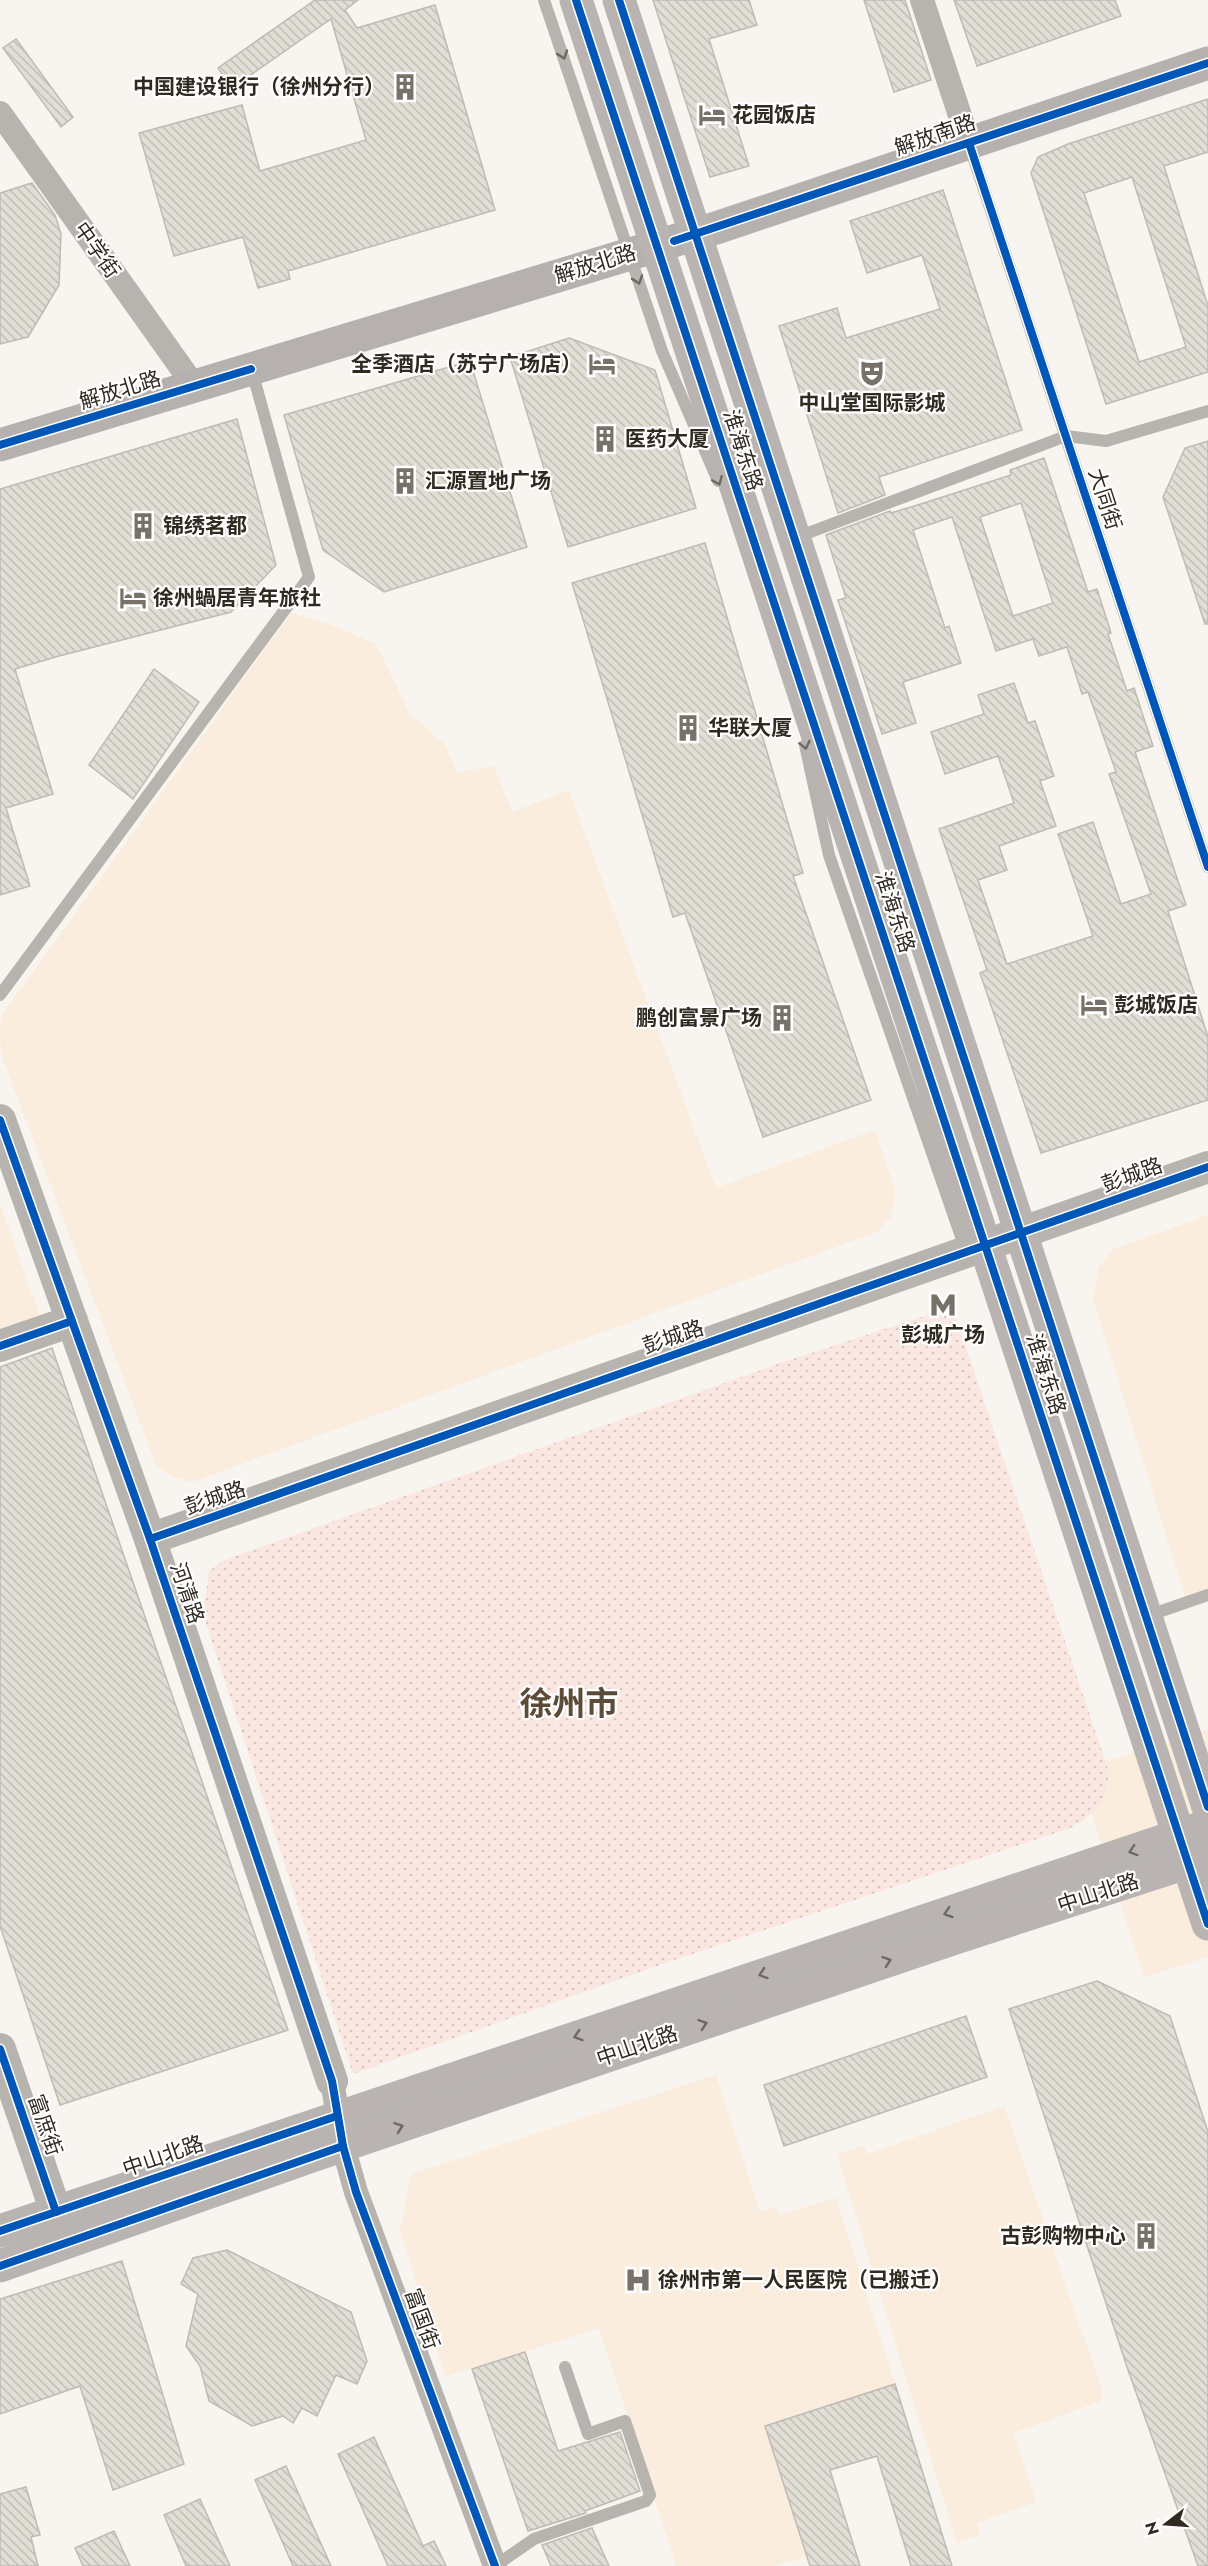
<svg xmlns="http://www.w3.org/2000/svg" width="1208" height="2566" viewBox="0 0 1208 2566" font-family="Jost,'Noto Sans SC',sans-serif">
<style>
.built{fill:#faeddd}
.grass{fill:url(#grass-dots)}
.building{fill:url(#building-back-hatch);stroke:#bfbbb4;stroke-width:1.5;fill-rule:evenodd}
.lines{fill:none;stroke-linecap:round;stroke-linejoin:round}
.service{stroke:#b7b3af;stroke-width:12}
.minor{stroke:#b7b3af;stroke-width:24}
.tertiary{stroke:#b7b3af;stroke-width:32}
.secondary{stroke:#b6b1ae;stroke-width:33}
.primary{stroke:#b9b4b1;stroke-width:33}
.cycleway-casing{stroke:#fff;stroke-width:11}
.cycleway{stroke:#0057b8;stroke-width:8}
.oneway{stroke:#6d6861}
.oneway2{stroke:#6e6862}
.labels{text-anchor:middle;dominant-baseline:central;stroke-width:4.5;stroke-linejoin:round;paint-order:stroke}
.poi-label{font-size:21px;font-weight:bold;fill:#312a21;stroke:#fff;text-anchor:start}
.street-label{font-size:21px;fill:#312a21;stroke:#fff}
.town-label{font-size:33px;font-weight:bold;fill:#5b4b37;stroke:#fff}
</style>
<defs>
<pattern id="grass-dots" width="8" height="8" patternUnits="userSpaceOnUse" patternTransform="scale(1.5)"><rect width="8" height="8" fill="#fbe7e1"/><path d="M2 2h.1M6 6h.1" fill="none" stroke="#d8c6c1" stroke-width="1.8" stroke-linecap="round"/></pattern>
<pattern id="building-back-hatch" width="6" height="6" patternUnits="userSpaceOnUse" patternTransform="scale(1.5)"><rect width="6" height="6" fill="#e1ded6"/><path d="M-1 5l2 2M0 0l6 6M5-1l2 2" fill="none" stroke="#c2bfb7"/></pattern>
</defs>
<rect width="100%" height="100%" fill="#f8f4ef"/>
<g class="built">
<path d="M291,613l38,11 47,20 34,70 35,31 12,27 37,-6 18,46 57,-22 147,398 159,-58 20,60 -3,26 -15,16 -685,250 -19,-5 -17,-12 -155,-411 -1,-27 2,-12z"/>
<path d="M0,1204l43,121 -43,14z"/>
<path d="M1208,1215v380l-21,8 -94,-304 5,-30 14,-19z"/>
<path d="M1208,1729v228l-64,20 -66,-207z"/>
<path d="M716,2075l44,137 17,-5 3,8 56,-17 59,186 -130,42 42,130 -31,10h-100l-77,-238 -154,49 -45,-146 11,-57z"/>
<path d="M1004,2106l97,281v14l-87,32 22,69 -59,21 3,12 -23,8 -120,-388 28,-10 3,9z"/>
</g>
<path class="grass" d="M934,1313l22,5 152,451c1,32 -9,40 -35,58l-399,133 -321,114 -150,-460 6,-43 15,-11 554,-196z"/>
<g class="building">
<path d="M315,0h43l-13,10 12,18 78,-23 60,205 -207,61 2,8 -32,9 -15,-51 -69,19 -35,-123 103,-28 18,66 106,-31 -35,-121 -99,69 -14,-20z"/>
<path d="M653,0h96l8,25 -48,14 40,127 -39,11z"/>
<path d="M864,0h41l26,80 -37,12z"/>
<path d="M954,0h161l6,16 -144,50z"/>
<path d="M16,39l57,78 -12,10 -58,-79z"/>
<path d="M1208,99v53l-44,14 44,140v66l-102,32 -75,-231 7,-16 30,-13zM1132,177l54,170 -47,15 -55,-169z"/>
<path d="M32,183l23,32 6,19 -2,51 -31,52 -28,7v-151z"/>
<path d="M943,190l79,240 -143,47 6,18 -47,18 -59,-187 58,-18 9,30 94,-29 -18,-54 -55,18 -17,-52z"/>
<path d="M569,338l86,32 41,138 -128,39 -58,-190z"/>
<path d="M470,361l57,186 -143,45 -61,-42 -39,-135z"/>
<path d="M237,419l39,146 -45,47 -172,44 -44,13 38,125 -47,14 24,78 -30,9v-406z"/>
<path d="M1208,441v183h-3l-42,-127 22,-49z"/>
<path d="M1044,458l44,134 9,-3 14,44 -3,1 19,57 7,-3 19,58 -18,6 51,153 -18,6 40,126v63l-167,53 -61,-180 7,-3 -48,-141 75,-26 -16,-47 -53,18 -14,-42 53,-18 -6,-19 36,-12 14,40 7,-2 19,55 -14,5 16,45 -57,20 8,24 -29,10 29,84 86,-28 -35,-102 35,-12 28,82 30,-10 -42,-120 7,-2 -28,-80 -6,2 -15,-47 -28,9 -6,-17 -37,12 -44,-134 -39,13 32,98 4,-2 12,37 -58,19 13,41 -34,11 -44,-134 8,-2 -20,-63 64,-24 1,2 33,-10 87,-28 -1,-5zM1021,503l32,100 -40,13 -33,-99z"/>
<path d="M705,543l98,330 -10,3 78,224 -108,37 -78,-224 -12,4 -101,-334z"/>
<path d="M154,669l45,33 -66,97 -44,-34z"/>
<path d="M52,1348l236,682 -228,75 -60,-179v-559z"/>
<path d="M1097,1981l73,35 38,116v434h-10l-70,-196 -119,-361z"/>
<path d="M966,2016l21,61 -203,69 -20,-61z"/>
<path d="M227,2250l124,62 16,49 -10,23 -21,-9 -19,41 -15,-8 -9,15 -10,-7 -31,10 -43,-25 -9,-35 -14,-20 12,-52 -17,-10 12,-26z"/>
<path d="M122,2261l62,203 -71,26 -33,-104 -80,28v-115z"/>
<path d="M525,2352l33,99 62,-19 20,59 -55,20 1,2 -58,18 -56,-162z"/>
<path d="M895,2384l57,182h-41l-34,-110 -47,14 30,96h-50l-45,-140z"/>
<path d="M374,2437l49,109 11,-5 12,25h-58l-50,-112z"/>
<path d="M286,2466l45,100h-38l-38,-86z"/>
<path d="M26,2487l14,48 -9,2 7,29h-38v-72z"/>
<path d="M200,2499l30,67h-44l-22,-51z"/>
<path d="M592,2528l17,38h-58l-9,-21z"/>
<path d="M114,2531l16,35h-47l-8,-18z"/>
</g>
<g class="lines">
<g class="service">
<path d="M544,0l118,351 56,130"/>
<path d="M969,144l239,723"/>
<path d="M796,531l12,2 258,-97 40,5 102,-30"/>
<path d="M805,745l24,110 137,396"/>
<path d="M0,995l309,-418 -57,-206"/>
<path d="M1147,1616l61,-21"/>
<path d="M495,2566l39,-27 112,-38 4,-6 -25,-74 -37,13 -23,-67"/>
</g>
<g class="minor">
<path d="M922,0l47,143"/>
<path d="M0,113l195,274"/>
<path d="M332,2081l11,65 13,46 139,374"/>
</g>
<g class="tertiary">
<path d="M0,1120l150,419 182,542"/>
<path d="M0,1346l72,-25"/>
<path d="M150,1539l1058,-372"/>
<path d="M0,2049l56,163"/>
</g>
<path class="secondary" d="M0,445l716,-217 492,-165"/>
<g class="primary">
<path d="M576,0l632,1924"/>
<path d="M619,0l589,1807"/>
<path d="M0,2231l1198,-402"/>
<path d="M0,2266l309,-109 649,-220 250,-81"/>
</g>
<defs>
<g id="cycleway">
<path d="M576,0l632,1924"/>
<path d="M619,0l589,1807"/>
<path d="M969,143l239,724"/>
<path d="M674,241l534,-178"/>
<path d="M0,445l251,-76"/>
<path d="M0,1120l150,419 182,542 11,65 13,46 139,374"/>
<path d="M0,1346l72,-25"/>
<path d="M150,1539l1058,-372"/>
<path d="M0,2049l56,163"/>
<path d="M0,2231l337,-115"/>
<path d="M0,2266l343,-120"/>
</g>
</defs>
<use href="#cycleway" class="cycleway-casing"/>
<use href="#cycleway" class="cycleway"/>
</g>
<defs><path id="oneway-chevron" d="M-2-3.5L2.5 0L-2 3.5" fill="none" stroke-width="1.6" stroke-linecap="round" stroke-linejoin="round" transform="scale(1.5)"/></defs>
<g class="oneway">
<use href="#oneway-chevron" transform="translate(563 55) rotate(71)"/>
<use href="#oneway-chevron" transform="translate(638 280) rotate(71)"/>
<use href="#oneway-chevron" transform="translate(718 481) rotate(67)"/>
<use href="#oneway-chevron" transform="translate(805 745) rotate(78)"/>
</g>
<g class="oneway2">
<use href="#oneway-chevron" transform="translate(1133 1851) rotate(162)"/>
<use href="#oneway-chevron" transform="translate(948 1913) rotate(162)"/>
<use href="#oneway-chevron" transform="translate(887 1961) rotate(-19)"/>
<use href="#oneway-chevron" transform="translate(763 1974) rotate(162)"/>
<use href="#oneway-chevron" transform="translate(703 2024) rotate(-19)"/>
<use href="#oneway-chevron" transform="translate(578 2036) rotate(162)"/>
<use href="#oneway-chevron" transform="translate(399 2127) rotate(-19)"/>
</g>
<defs>
<symbol id="building-bare" viewBox="-9 -9 18 18"><path d="M-4-6H4V6H1V3H-1V6H-4ZM-2.5-4.3h1.7v1.8h-1.7ZM.8-4.3h1.7v1.8H.8ZM-2.5-1h1.7V.8h-1.7ZM.8-1h1.7V.8H.8Z" fill="#777169" stroke="#fff" stroke-width="2.5" paint-order="stroke"/></symbol>
<symbol id="hotel-bare" viewBox="-9 -9 18 18"><path d="M-6-4.5h1.5V1H6V5H4.5V3h-9V5H-6ZM-4 0a1.8 1.8 0 1 1 3.6 0ZM.5 0V-2.5h3Q6-2.5 6 0Z" fill="#777169" stroke="#fff" stroke-width="2.5" paint-order="stroke"/></symbol>
<symbol id="theatre-bare" viewBox="-9 -9 18 18"><path d="M-5-5.5Q0-4 5-5.5V0Q5 5 0 6Q-5 5-5 0ZM-3.3-2.5H-1v1.5H-3.3ZM1-2.5H3.3v1.5H1ZM-2.8 1Q0 5.5 2.8 1Z" fill="#777169" stroke="#fff" stroke-width="2.5" paint-order="stroke"/></symbol>
<symbol id="metro-bare" viewBox="-9 -9 18 18"><path d="M-5.5 5V-5H-3L0 0L3-5H5.5V5H3V-.5L0 4L-3-.5V5Z" fill="#777169" stroke="#fff" stroke-width="2.5" paint-order="stroke"/></symbol>
<symbol id="hospital-bare" viewBox="-9 -9 18 18"><path d="M-5-5h3v3.5h4V-5h3V5h-3V1.5h-4V5h-3Z" fill="#777169" stroke="#fff" stroke-width="2.5" paint-order="stroke"/></symbol>
</defs>
<g fill-rule="evenodd">
<use href="#building-bare" x="386" y="68" width="38" height="38"/>
<use href="#hotel-bare" x="693" y="96" width="38" height="38"/>
<use href="#hotel-bare" x="583" y="345" width="38" height="38"/>
<use href="#theatre-bare" x="853" y="354" width="38" height="38"/>
<use href="#building-bare" x="586" y="420" width="38" height="38"/>
<use href="#building-bare" x="386" y="462" width="38" height="38"/>
<use href="#building-bare" x="124" y="507" width="38" height="38"/>
<use href="#hotel-bare" x="114" y="579" width="38" height="38"/>
<use href="#building-bare" x="669" y="709" width="38" height="38"/>
<use href="#hotel-bare" x="1075" y="986" width="38" height="38"/>
<use href="#building-bare" x="763" y="999" width="38" height="38"/>
<use href="#metro-bare" x="924" y="1286" width="38" height="38"/>
<use href="#building-bare" x="1127" y="2217" width="38" height="38"/>
<use href="#hospital-bare" x="619" y="2261" width="38" height="38"/>
</g>
<g class="labels">
<g class="poi-label">
<text x="385" y="87" text-anchor="end">中国建设银行（徐州分行）</text>
<text x="732" y="115">花园饭店</text>
<text x="582" y="364" text-anchor="end">全季酒店（苏宁广场店）</text>
<text x="872" y="403" text-anchor="middle">中山堂国际影城</text>
<text x="625" y="439">医药大厦</text>
<text x="425" y="481">汇源置地广场</text>
<text x="163" y="526">锦绣茗都</text>
<text x="153" y="598">徐州蝸居青年旅社</text>
<text x="708" y="728">华联大厦</text>
<text x="1114" y="1005">彭城饭店</text>
<text x="762" y="1018" text-anchor="end">鹏创富景广场</text>
<text x="943" y="1335" text-anchor="middle">彭城广场</text>
<text x="1126" y="2236" text-anchor="end">古彭购物中心</text>
<text x="658" y="2280">徐州市第一人民医院（已搬迁）</text>
</g>
<g class="street-label">
<text transform="translate(935 135) rotate(-19)">解放南路</text>
<text transform="translate(97 250) rotate(55)">中学街</text>
<text transform="translate(595 264) rotate(-17)">解放北路</text>
<text transform="translate(120 390) rotate(-17)">解放北路</text>
<text transform="translate(743 450) rotate(72)">淮海东路</text>
<text transform="translate(1105 499) rotate(72)">大同街</text>
<text transform="translate(895 912) rotate(72)">淮海东路</text>
<text transform="translate(1132 1175) rotate(-20)">彭城路</text>
<text transform="translate(673 1337) rotate(-19)">彭城路</text>
<text transform="translate(1046 1374) rotate(72)">淮海东路</text>
<text transform="translate(215 1498) rotate(-19)">彭城路</text>
<text transform="translate(187 1593) rotate(71)">河清路</text>
<text transform="translate(1098 1893) rotate(-18)">中山北路</text>
<text transform="translate(637 2046) rotate(-19)">中山北路</text>
<text transform="translate(45 2125) rotate(71)">富庶街</text>
<text transform="translate(163 2156) rotate(-19)">中山北路</text>
<text transform="translate(422 2319) rotate(70)">富国街</text>
</g>
<g class="town-label">
<text x="569" y="1703">徐州市</text>
</g>
</g>
<g transform="translate(1166 2524) rotate(253)" stroke="#ffffff" stroke-width="4.5" paint-order="stroke">
<path d="M0-4.5L10 22L0 15L-10 22Z" fill="#312a21"/>
<text y="-9" font-size="16" font-weight="bold" text-anchor="middle" fill="#312a21">N</text>
</g>
</svg>
